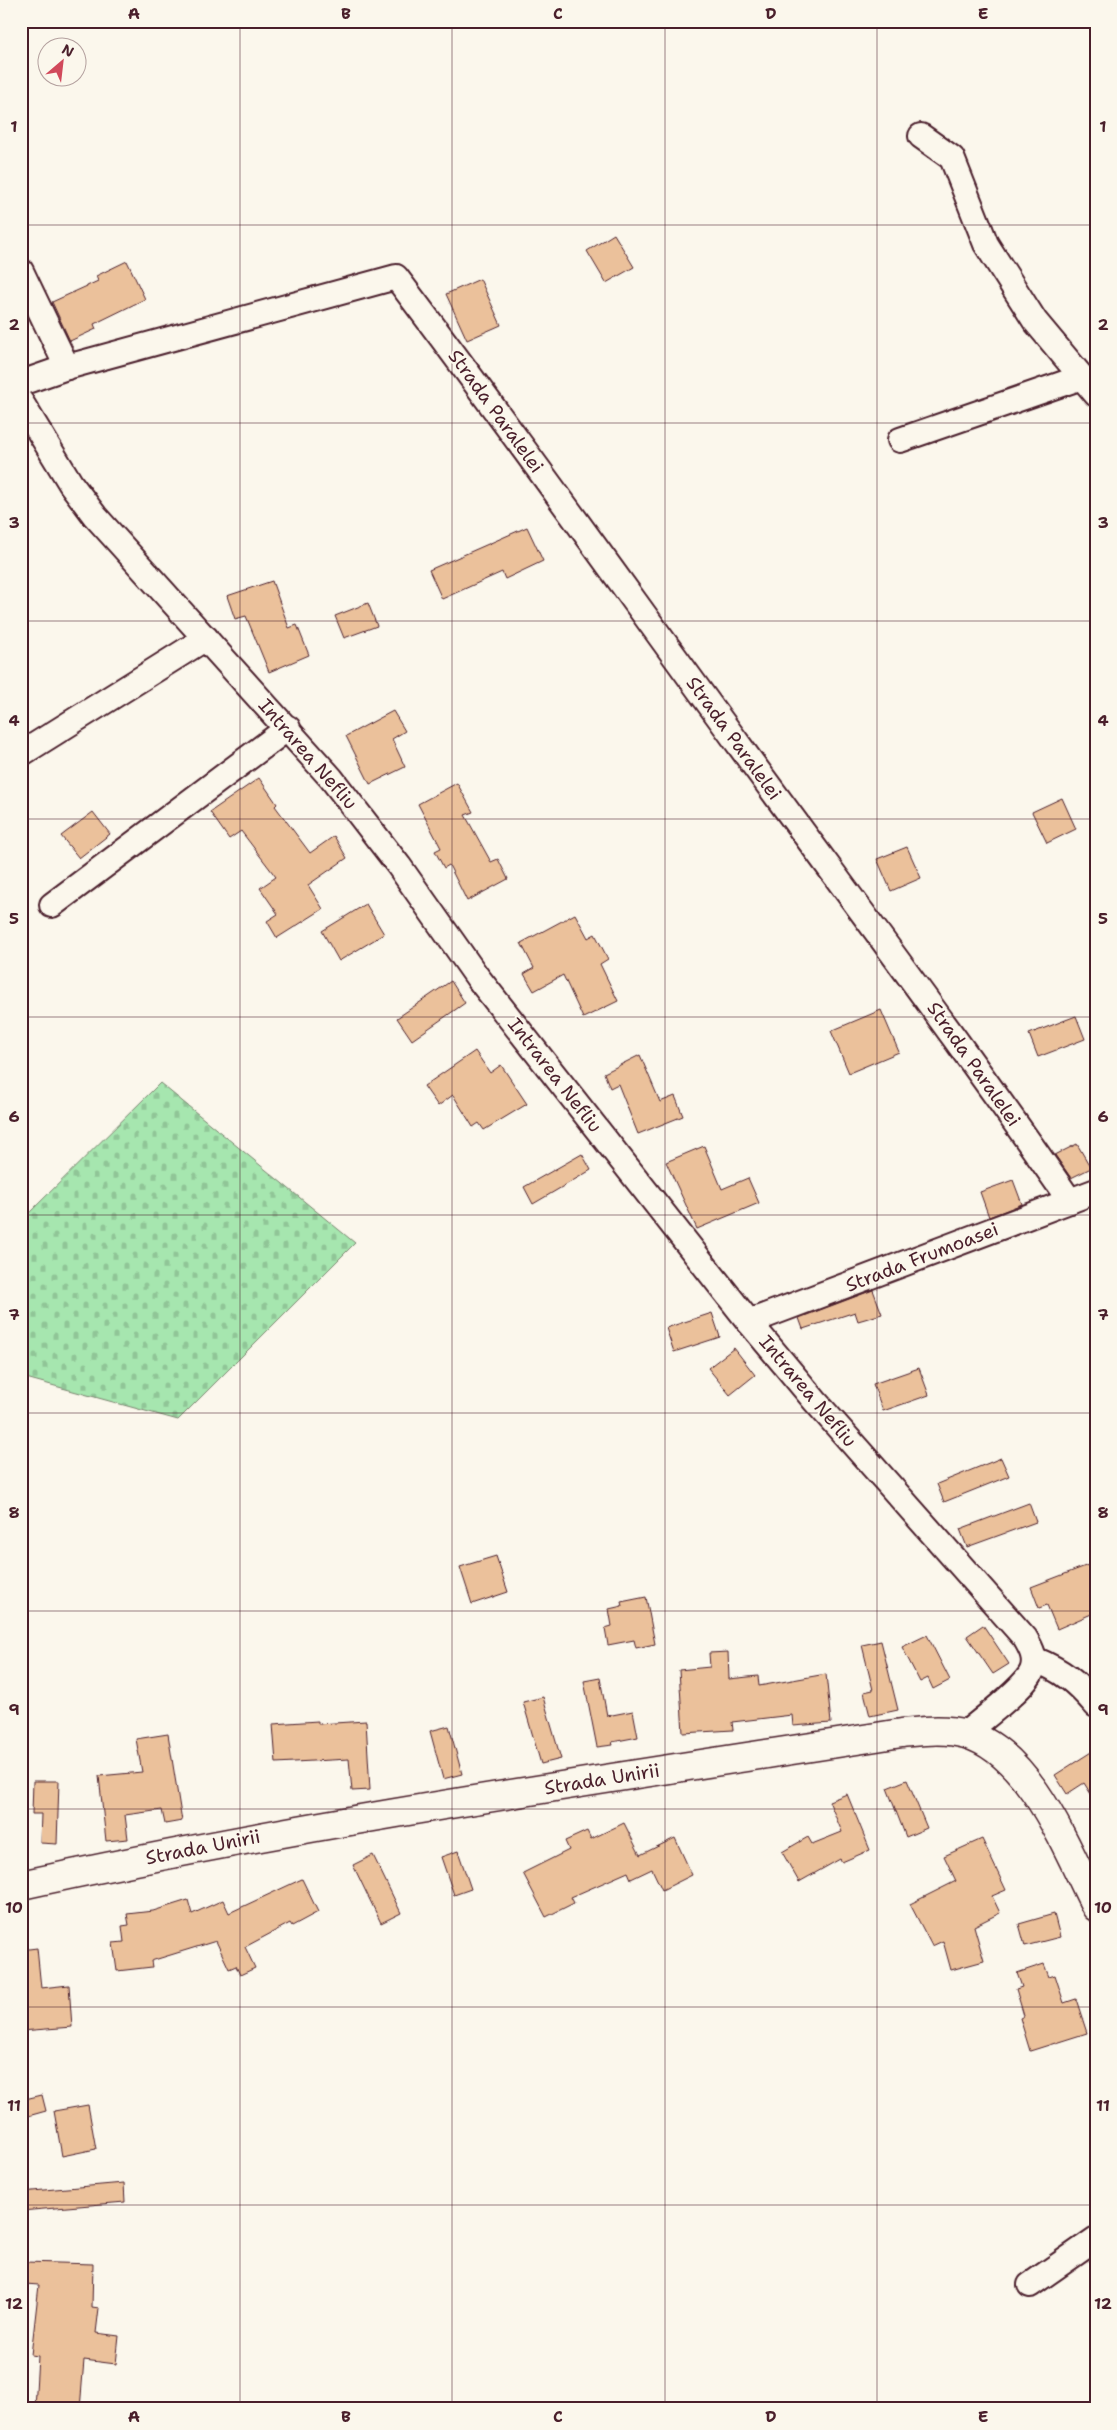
<svg xmlns="http://www.w3.org/2000/svg" width="1117" height="2430" viewBox="0 0 1117 2430" font-family="'Shantell Sans',sans-serif">
<style>
.cemetery{fill:url(#cemetery-stones);stroke:#78826d}
.building{fill:#ebc19b;stroke:#4a1f2b}
.lines{fill:none;stroke-linecap:round;stroke-linejoin:round}
.minor-casing{stroke:#4a1f2b;stroke-width:28}
.secondary-casing{stroke:#4a1f2b;stroke-width:31}
.minor{stroke:#fbf7ec;stroke-width:24}
.secondary{stroke:#fbf7ec;stroke-width:28}
.grid{fill:none;stroke:#4a1f2b;stroke-width:1;stroke-opacity:0.55}
.labels{text-anchor:middle;dominant-baseline:central;stroke-width:4;stroke-linejoin:round;paint-order:stroke}
.street-label{font-size:19px;fill:#4a1f2b;stroke:#fbf7ec}
.neatline{fill:none;stroke:#4a1f2b;stroke-width:2}
.grid-label{font-size:16px;text-anchor:middle;font-weight:bold;fill:#4a1f2b}
</style>
<defs>
<pattern id="cemetery-stones" width="16" height="16" patternUnits="userSpaceOnUse" patternTransform="scale(1.25)"><rect width="16" height="16" fill="#a6e6af"/><path d="M2 7V4a2 2 0 0 1 4 0v3zM10 15v-3a2 2 0 0 1 4 0v3z" fill="#90c597"/></pattern>
</defs>
<rect width="100%" height="100%" fill="#fbf7ec"/>
<filter id="ink" filterUnits="userSpaceOnUse"><feTurbulence type="fractalNoise" baseFrequency=".02" numOctaves="2"/><feDisplacementMap in="SourceGraphic" scale="10" xChannelSelector="R" yChannelSelector="G"/><feConvolveMatrix kernelMatrix="1 2 1 2 8 2 1 2 1" color-interpolation-filters="sRGB"/></filter>
<g filter="url(#ink)">
<path class="cemetery" d="M160,1083l195,160 -177,177 -152,-42 -5,-5v-152z"/>
<g class="building">
<path d="M614,234l20,33 -28,16 -19,-32z"/>
<path d="M127,261l18,38 -51,25 2,5 -26,12 -18,-39 46,-21 -2,-5z"/>
<path d="M480,279l21,46 -34,15 -21,-46z"/>
<path d="M527,527l16,34 -38,18 -3,-7 -60,27 -13,-29z"/>
<path d="M272,581l17,47 8,-3 12,30 -40,17 -23,-56 -11,3 -8,-23z"/>
<path d="M368,603l9,23 -33,12 -9,-22z"/>
<path d="M393,711l12,20 -13,8 13,28 -35,17 -24,-48z"/>
<path d="M259,778l18,26 -2,2 35,47 24,-17 13,22 -39,27 15,24 -46,29 -10,-17 11,-7 -18,-26 16,-11 -35,-46 -12,8 -19,-27z"/>
<path d="M457,783l16,29 -8,3 26,47 7,-3 10,20 -41,22 -18,-36 -5,3 -9,-17 6,-3 -23,-44z"/>
<path d="M1062,798l14,31 -29,14 -15,-31z"/>
<path d="M93,812l17,22 -31,24 -18,-22z"/>
<path d="M907,847l14,31 -30,13 -14,-32z"/>
<path d="M366,904l18,30 -45,27 -17,-30z"/>
<path d="M575,914l13,24 7,-4 13,25 -8,5 18,37 -35,17 -20,-43 -29,16 -10,-17 10,-6 -13,-25z"/>
<path d="M451,981l14,22 -53,37 -15,-22z"/>
<path d="M881,1010l18,42 -50,21 -18,-42z"/>
<path d="M1076,1016l9,23 -47,18 -9,-23z"/>
<path d="M475,1051l15,22 11,-8 26,39 -43,26 -5,-7 -6,4 -20,-32 -15,11 -14,-20z"/>
<path d="M640,1055l20,47 15,-6 8,20 -45,18 -20,-50 -8,4 -6,-15z"/>
<path d="M1077,1144l14,24 -20,10 -16,-23z"/>
<path d="M704,1146l18,43 26,-11 11,25 -62,26 -31,-67z"/>
<path d="M582,1154l9,16 -58,34 -9,-17z"/>
<path d="M1013,1180l9,24 -33,13 -9,-25z"/>
<path d="M873,1290l9,24 -24,7 -3,-9 -52,17 -4,-11z"/>
<path d="M712,1313l8,24 -46,15 -8,-24z"/>
<path d="M734,1348l21,27 -25,20 -22,-27z"/>
<path d="M919,1368l10,27 -46,16 -10,-27z"/>
<path d="M1001,1458l8,18 -65,26 -7,-18z"/>
<path d="M1029,1503l7,19 -69,25 -7,-18z"/>
<path d="M496,1556l12,36 -36,12 -12,-37z"/>
<path d="M1096,1562v50l-39,17 -10,-24 -8,3 -8,-21z"/>
<path d="M646,1597l9,47 -19,4 -2,-8 -26,5 -3,-17 7,-2 -3,-17 13,-3 -1,-4z"/>
<path d="M983,1625l26,39 -16,10 -26,-38z"/>
<path d="M927,1635l23,45 -17,9 -5,-11 -8,4 -18,-35z"/>
<path d="M881,1641l17,69 -28,6 -6,-24 9,-2 -11,-45z"/>
<path d="M728,1652l1,27 29,-3 1,10 67,-12 5,49 -38,3 -1,-11 -60,7 1,8 -50,3 -4,-63 31,-3 -1,-14z"/>
<path d="M600,1678l7,38 26,-5 5,26 -26,5 1,3 -16,2 -13,-66z"/>
<path d="M543,1697l18,62 -20,5 -18,-62z"/>
<path d="M318,1721v3l48,-3 4,69 -18,1 -3,-32 -73,4 -3,-39z"/>
<path d="M449,1726l13,48 -19,5 -13,-48z"/>
<path d="M168,1734l14,87 -17,3 -3,-14 -37,5 3,24 -22,2 -7,-65 43,-4 -6,-33z"/>
<path d="M1096,1749v53l-12,-19 -17,11 -12,-19z"/>
<path d="M907,1780l20,48 -21,9 -19,-49z"/>
<path d="M33,1781h26l-2,63 -17,-1 1,-29h-9z"/>
<path d="M847,1794l23,56 -28,12 -2,-3 -41,23 -17,-30 26,-15 4,7 30,-12 -13,-31z"/>
<path d="M624,1823l16,32 35,-17 17,37 -30,15 -10,-21 -21,10 -3,-7 -57,25 3,6 -28,14 -23,-44 46,-23 -4,-9 22,-10 4,8z"/>
<path d="M982,1839l24,51 -14,6 8,17 -26,13 10,35 -33,9 -8,-29 -11,5 -22,-42 46,-23 -12,-25z"/>
<path d="M458,1851l13,38 -17,6 -13,-38z"/>
<path d="M373,1855l28,58 -20,10 -28,-58z"/>
<path d="M302,1879l16,33 -26,14 -2,-3 -45,24 10,21 -15,7 -4,-9 -7,3 -13,-28 -65,20 1,6 -35,4 -4,-28 11,-1 -2,-16 7,-1 -2,-11 26,-3 35,-11 4,14 31,-14 6,13z"/>
<path d="M1054,1914l6,23 -35,9 -6,-22z"/>
<path d="M37,1948l4,40 28,-3 3,42 -51,4v-81z"/>
<path d="M1044,1964l5,13 6,-2 9,28 12,-4 11,34 -57,18 -10,-33 4,-2 -8,-27 6,-2 -5,-14z"/>
<path d="M42,2095l4,16 -25,7v-18z"/>
<path d="M88,2105l8,44 -34,7 -8,-45z"/>
<path d="M124,2183l1,19 -104,9v-19z"/>
<path d="M25,2262l68,2 -1,43 7,1 -3,25 23,3 -3,28 -32,-4 -4,49h-45l3,-53 -7,-1 8,-70 -14,-1z"/>
</g>
<g class="lines">
<defs>
<g id="minor">
<path d="M921,136l31,22 34,86 49,77 61,73"/>
<path d="M21,271l46,96"/>
<path d="M21,383l46,-16 329,-90c117,154 229,312 343,468 111,152 224,301 331,456"/>
<path d="M21,402l50,82 24,32 236,262 68,88 79,112 271,344 66,79 210,237c6,10 12,21 7,33 -7,17 -51,49 -67,63"/>
<path d="M900,440l182,-63"/>
<path d="M21,754l185,-116"/>
<path d="M52,905l236,-177"/>
<path d="M749,1322l347,-131"/>
<path d="M1034,1659c29,12 41,22 62,46"/>
<path d="M1030,2285l66,-46"/>
</g>
<path id="secondary" d="M21,1885c291,-64 586,-106 881,-152 21,-2 43,-5 64,1 65,19 102,118 130,173"/>
</defs>
<use href="#minor" class="minor-casing"/>
<use href="#secondary" class="secondary-casing"/>
<use href="#minor" class="minor"/>
<use href="#secondary" class="secondary"/>
</g>
</g>
<path class="grid" d="M240,21v2388M452,21v2388M665,21v2388M877,21v2388M21,225h1075M21,423h1075M21,621h1075M21,819h1075M21,1017h1075M21,1215h1075M21,1413h1075M21,1611h1075M21,1809h1075M21,2007h1075M21,2205h1075"/>
<g class="labels">
<g class="street-label">
<text transform="translate(496 411) rotate(54)">Strada Paralelei</text>
<text transform="translate(734 738) rotate(54)">Strada Paralelei</text>
<text transform="translate(308 754) rotate(49)">Intrarea Nefliu</text>
<text transform="translate(974 1064) rotate(55)">Strada Paralelei</text>
<text transform="translate(555 1075) rotate(52)">Intrarea Nefliu</text>
<text transform="translate(922 1257) rotate(-21)">Strada Frumoasei</text>
<text transform="translate(808 1391) rotate(50)">Intrarea Nefliu</text>
<text transform="translate(602 1779) rotate(-9)">Strada Unirii</text>
<text transform="translate(203 1847) rotate(-11)">Strada Unirii</text>
</g>
</g>
<rect width="1117" height="2430" fill="none" stroke="#fbf7ec" stroke-width="55"/>
<g transform="translate(62 62) rotate(28)"><circle r="24" fill="#fbf7ec" stroke="#b4a19f"/>
<path d="M0-4L9 19L0 12L-9 19Z" fill="#d1495b"/>
<text y="-8" font-size="14" font-weight="bold" text-anchor="middle" fill="#4a1f2b">N</text>
</g>
<rect x="28" y="28" width="1062" height="2374" class="neatline"/>
<g class="grid-label">
<text x="134" y="19">A</text>
<text x="346" y="19">B</text>
<text x="558" y="19">C</text>
<text x="771" y="19">D</text>
<text x="983" y="19">E</text>
<text x="14" y="132">1</text>
<text x="1103" y="132">1</text>
<text x="14" y="330">2</text>
<text x="1103" y="330">2</text>
<text x="14" y="528">3</text>
<text x="1103" y="528">3</text>
<text x="14" y="726">4</text>
<text x="1103" y="726">4</text>
<text x="14" y="924">5</text>
<text x="1103" y="924">5</text>
<text x="14" y="1122">6</text>
<text x="1103" y="1122">6</text>
<text x="14" y="1320">7</text>
<text x="1103" y="1320">7</text>
<text x="14" y="1518">8</text>
<text x="1103" y="1518">8</text>
<text x="14" y="1715">9</text>
<text x="1103" y="1715">9</text>
<text x="14" y="1913">10</text>
<text x="1103" y="1913">10</text>
<text x="14" y="2111">11</text>
<text x="1103" y="2111">11</text>
<text x="14" y="2309">12</text>
<text x="1103" y="2309">12</text>
<text x="134" y="2422">A</text>
<text x="346" y="2422">B</text>
<text x="558" y="2422">C</text>
<text x="771" y="2422">D</text>
<text x="983" y="2422">E</text>
</g>
</svg>
